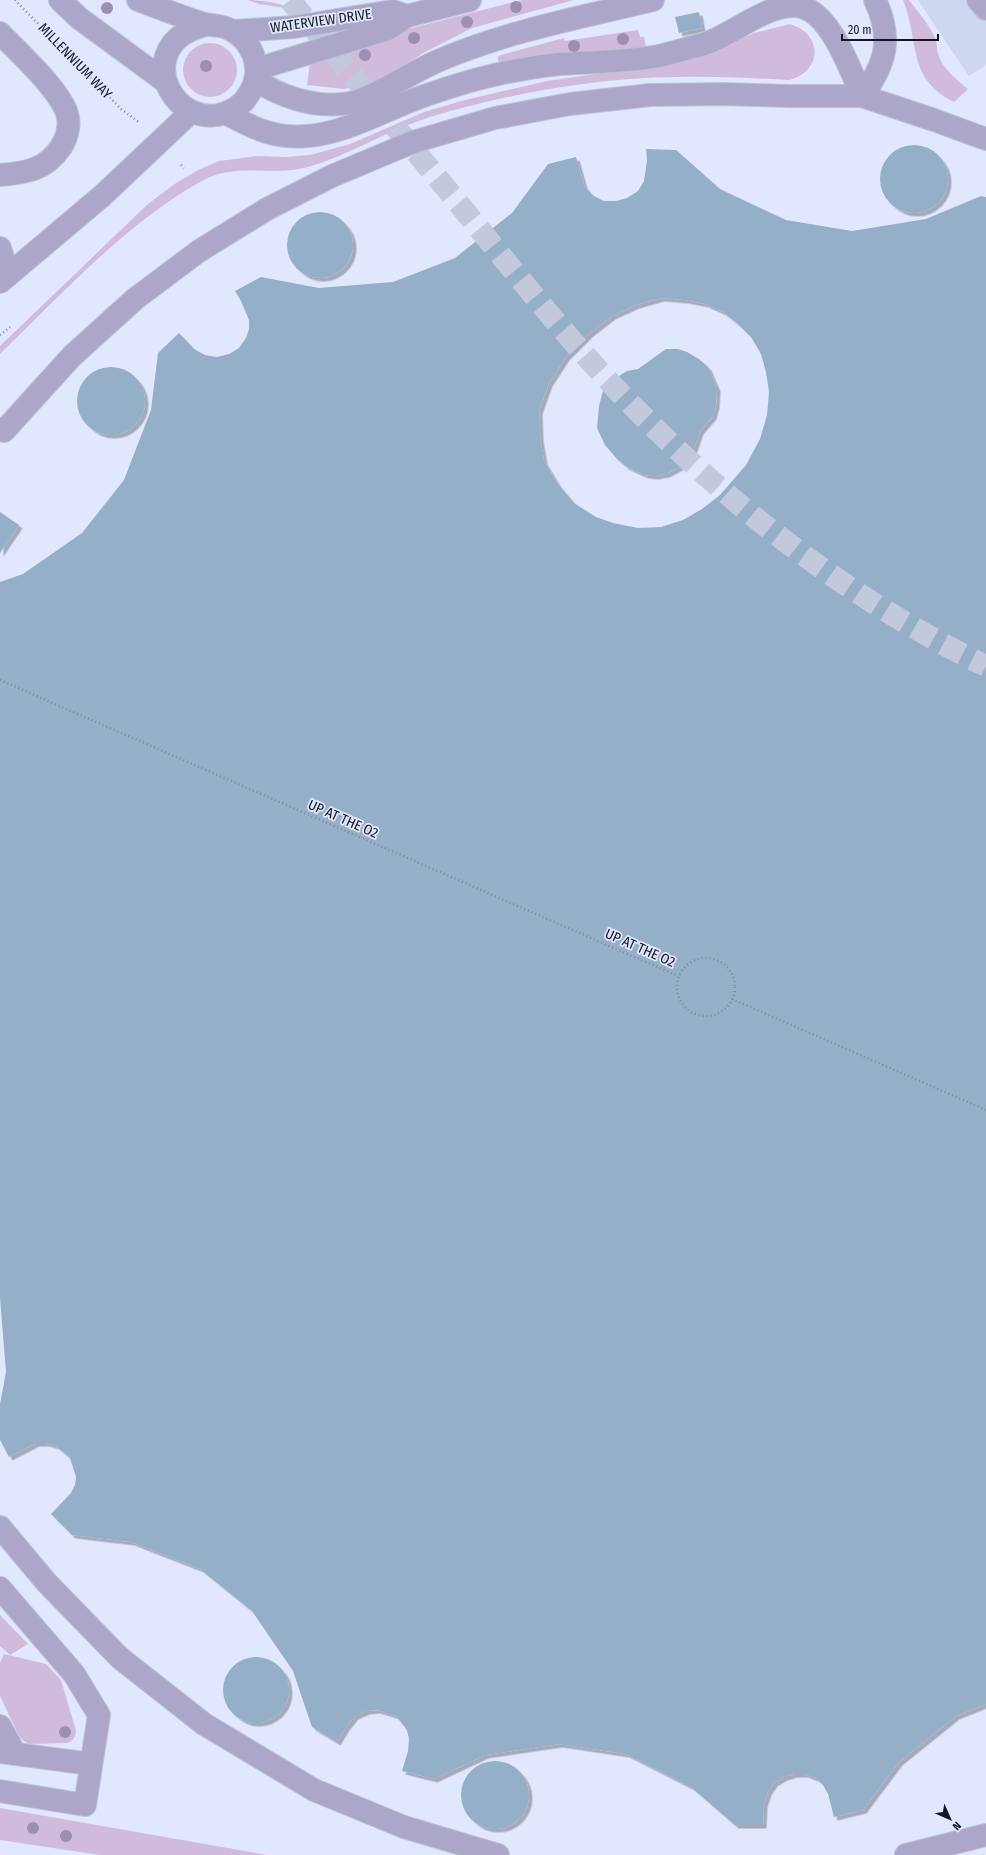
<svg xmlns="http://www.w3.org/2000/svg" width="986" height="1855" viewBox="0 0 986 1855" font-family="'Fira Sans Condensed',sans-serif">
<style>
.built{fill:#ced7ef}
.green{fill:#d0bcda}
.building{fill:#95afc9;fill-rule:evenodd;filter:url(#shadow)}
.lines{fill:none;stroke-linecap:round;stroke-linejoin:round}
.highway-tunnel{stroke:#c2c9dd;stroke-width:22;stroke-dasharray:22 11;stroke-linecap:butt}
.minor-casing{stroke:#bcc2d7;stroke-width:24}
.path{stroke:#818798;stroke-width:2.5;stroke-dasharray:1 3;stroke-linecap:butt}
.minor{stroke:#aca7c8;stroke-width:22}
.tree{fill:#9c8fb1}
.labels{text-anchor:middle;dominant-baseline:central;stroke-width:3.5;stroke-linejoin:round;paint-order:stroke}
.street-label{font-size:14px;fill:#131723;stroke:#e1e8fe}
</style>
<defs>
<filter id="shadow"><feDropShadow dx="3.5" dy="3.5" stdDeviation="0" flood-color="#0004"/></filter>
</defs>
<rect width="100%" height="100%" fill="#e1e8fe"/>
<path class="built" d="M918,0h68v65l-17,11z"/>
<g class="green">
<path d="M248,0c11,0 35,3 44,9l-33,-5z"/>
<path d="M522,0h52l-102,28 -47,24 -29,19 -17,9 -18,6 -18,3 -36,-4 3,-22 70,-27z"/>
<path d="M903,0h6c9,12 19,23 25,36 4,6 2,11 4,18 5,15 18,25 30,35l-14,13c-48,-24 -34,-60 -51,-102z"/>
<path d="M790,24c34,10 32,48 -1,56 -38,-2 -76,-4 -114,-3 -82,1 -167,17 -245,40 -42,13 -80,38 -122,50 -37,10 -71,-5 -106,14 -75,41 -141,114 -202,173v-8l148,-142 25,-19 25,-15 21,-9 39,-5 27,1 25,-2 40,-11 74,-32 41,-12 82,-19 76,-11 103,-25 28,-12z"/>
<path d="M638,30l2,7h4l2,11 -146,15 -2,-3v-3l3,-2 63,-17 1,3z"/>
<circle cx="210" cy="70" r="27"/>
<path d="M0,1615l28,29 -18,11 -10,-9z"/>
<path d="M4,1654l42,10 15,16 15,51c-1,7 -2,9 -9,12l-39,1 -8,-6 -20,-42v-33z"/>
<path d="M0,1808l267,47h-167l-100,-15z"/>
</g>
<g class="building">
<path d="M699,12l3,16 -23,5 -4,-16z"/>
<circle cx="914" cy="179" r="34"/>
<path d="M646,149l30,1 44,39 66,31 66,11 74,-12 55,-23 5,1v1507l-30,12 -57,46 -36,48 -29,7 -6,-23 -5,-9 -6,-6 -12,-5h-11l-10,3 -10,6 -6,9 -4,12 -1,21h-28l-44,-38 -65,-33 -67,-10 -74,11 -51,24 -32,-8 6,-20 1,-12 -2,-9 -11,-14 -19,-6 -11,1 -11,5 -9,11 -9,15 -25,-15 -19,-56 -41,-60 -52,-42 -69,-27 -59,-7 -21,-21 20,-21 4,-8 1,-8 -6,-19 -14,-12 -10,-3h-10l-27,14 -9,-17v-36l6,-32 -6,-74v-716l23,-8 59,-41 42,-53 27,-70 7,-57 21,-20 15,16 11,6 12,2 12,-3 10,-6 7,-10 3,-9v-9l-8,-19 -6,-10 26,-14 58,11 74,-6 62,-24 57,-45 36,-49 28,-7 8,28 8,10 12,6h12l11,-3 11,-7 6,-10 3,-20zM661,298l24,2 20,4 18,8 15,12 13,13 10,17 5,18 3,20 -2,23 -7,24 -14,26 -26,30 -18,14 -19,11 -22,7 -23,1 -25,-5 -17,-6 -22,-14 -16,-19 -14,-23 -4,-24 -1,-26 10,-28 17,-26 24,-24 22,-17 24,-11z"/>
<circle cx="320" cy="245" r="33"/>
<path d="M666,349h12l9,3 12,7 9,8 9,21 -1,17 -3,11 -13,15 -8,23 -9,11 -17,9 -11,2 -10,-1 -18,-8 -10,-8 -12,-14 -8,-17 2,-22 4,-15 8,-10 16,-10 11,-2z"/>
<circle cx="111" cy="401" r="34"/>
<path d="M0,512l19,13 -19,28z"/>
<circle cx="256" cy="1690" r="33"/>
<circle cx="495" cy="1795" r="34"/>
</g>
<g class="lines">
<path class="highway-tunnel" d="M290,0c59,72 119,143 178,215 49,60 98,122 152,178 106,110 228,206 366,273"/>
<defs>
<g id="minor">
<path d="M60,0l19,18 87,64"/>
<path d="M138,0c21,8 42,16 63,23 6,2 12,2 18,3 20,3 36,22 37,42 2,12 -5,24 -12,33 -7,8 -16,12 -26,14 -42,7 -73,-47 -40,-77 8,-7 17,-10 27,-13"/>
<path d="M978,0l8,9"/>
<path d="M234,31l60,-4 99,-16 14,5"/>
<path d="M0,33c17,18 65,61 68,85 2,9 -2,22 -7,29 -15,23 -36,26 -61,28"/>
<path d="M257,69l131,-40 19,-13 63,-16"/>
<path d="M255,80c29,18 60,29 95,23 27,-6 63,-32 90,-43 68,-29 142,-43 213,-60"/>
<path d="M227,114c28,15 48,25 81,22 37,-3 71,-23 105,-36 21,-8 43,-15 65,-21 26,-7 53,-12 81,-15 33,-2 67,-2 100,-8 15,-4 30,-8 45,-12 31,-10 66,-44 98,-37 30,9 48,63 60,89 24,-32 31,-58 13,-96"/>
<path d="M0,248l8,27"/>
<path d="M0,282l102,-86 89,-84"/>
<path d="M0,429l4,2 68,-75 63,-57 64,-48 68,-42 65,-33 81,-34 82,-24 75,-14 80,-9 73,-1 68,2h71l72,24 52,19"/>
<path d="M0,1527l47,56 73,75 84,66 110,66 90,37 94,28"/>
<path d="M0,1588l74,86 25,41 -14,90 -85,-14"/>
<path d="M0,1726l15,28"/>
<path d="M0,1752l91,12"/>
<path d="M906,1855l80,-20"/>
</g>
</defs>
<use href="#minor" class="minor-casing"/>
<g class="path">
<path d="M15,0l106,109 19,14"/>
<path d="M181,165l3,3"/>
<path d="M0,335l10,-8"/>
<path d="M0,680l678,296"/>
<circle cx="706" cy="987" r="29"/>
<path d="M732,999l254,111"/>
</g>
<use href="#minor" class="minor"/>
</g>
<g class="tree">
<circle cx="516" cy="7" r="6"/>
<circle cx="107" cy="8" r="6"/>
<circle cx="467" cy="22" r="6"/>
<circle cx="414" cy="38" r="6"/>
<circle cx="623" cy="39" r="6"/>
<circle cx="574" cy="46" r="6"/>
<circle cx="365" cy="55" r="6"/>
<circle cx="206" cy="66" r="6"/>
<circle cx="65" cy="1732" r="6"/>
<circle cx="33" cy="1828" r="6"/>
<circle cx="66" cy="1836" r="6"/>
</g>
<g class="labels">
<g class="street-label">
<text transform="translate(321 21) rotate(-8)">WATERVIEW DRIVE</text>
<text transform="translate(75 61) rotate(46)">MILLENNIUM WAY</text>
<text transform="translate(343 819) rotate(24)">UP AT THE O2</text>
<text transform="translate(640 948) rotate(24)">UP AT THE O2</text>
</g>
</g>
<g transform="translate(950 1819) rotate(135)" stroke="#e1e8fe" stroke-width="3" paint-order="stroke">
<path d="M0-3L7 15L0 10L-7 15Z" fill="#131723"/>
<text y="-6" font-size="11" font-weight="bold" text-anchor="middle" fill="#131723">N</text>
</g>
<path d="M842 34v6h96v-6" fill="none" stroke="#131723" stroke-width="2"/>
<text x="848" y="34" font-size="12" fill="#131723" stroke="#e1e8fe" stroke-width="3" paint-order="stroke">20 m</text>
</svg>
